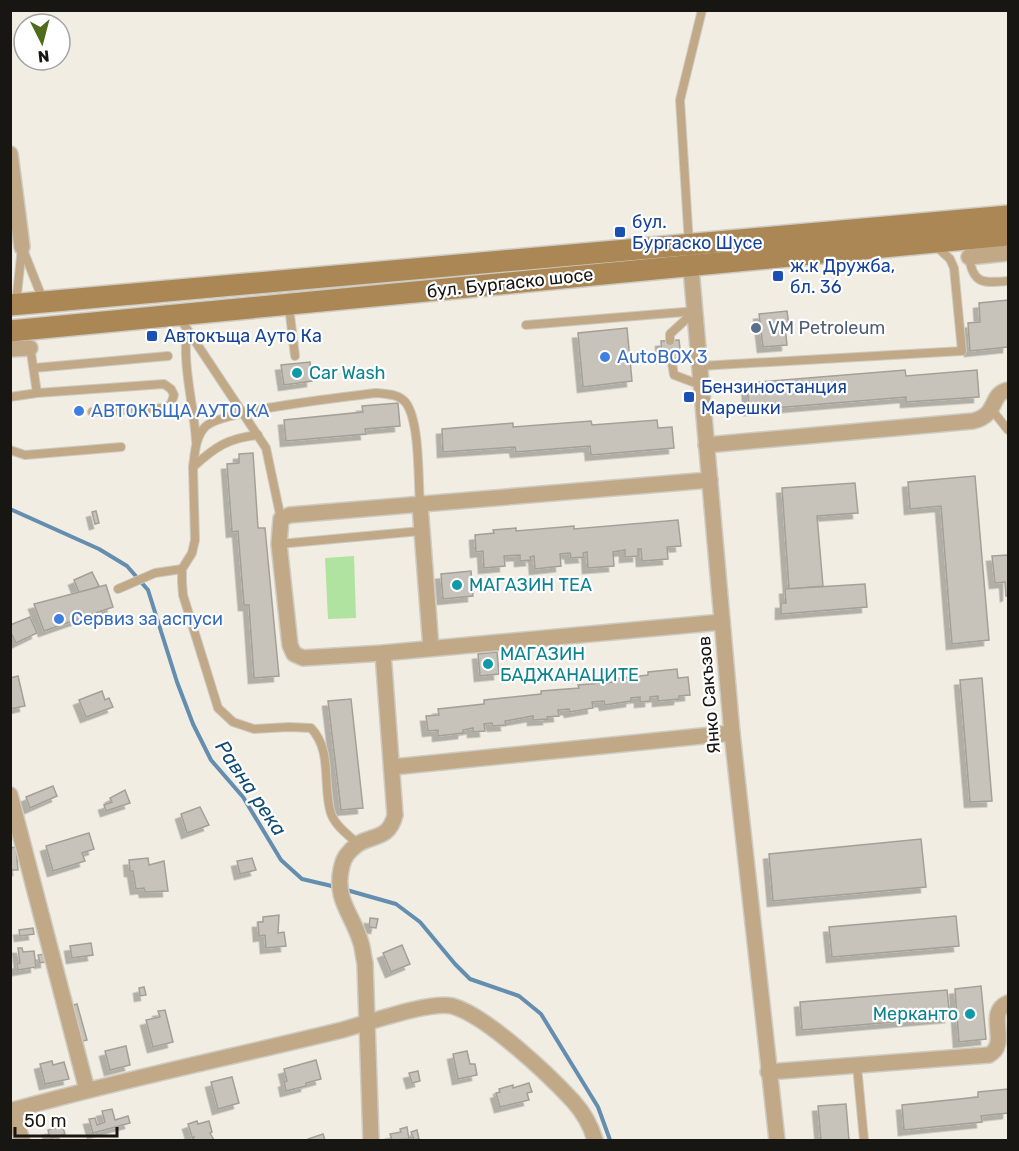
<svg xmlns="http://www.w3.org/2000/svg" width="1019" height="1151" viewBox="0 0 1019 1151" font-family="Rubik,sans-serif">
<style>
.green{fill:#afe39f}
.lines{fill:none;stroke-linecap:round;stroke-linejoin:round}
.stream{stroke:#648eaf;stroke-width:4}
.building{fill:#c7c3ba;stroke:#a4a097;stroke-width:1.5;filter:url(#shadow)}
.lane-casing{stroke:#cecbc2;stroke-width:10}
.street-casing{stroke:#cecbc2;stroke-width:18}
.secondary-casing{stroke:#cecbc2;stroke-width:24}
.lane{stroke:#c1a988;stroke-width:8}
.street{stroke:#c1a988;stroke-width:15}
.secondary{stroke:#aa8755;stroke-width:21}
.transit-dot{fill:#1a4fb4;stroke:#fff;stroke-width:2}
.service-dot{fill:#5c6f8a;stroke:#fff;stroke-width:2}
.shop-dot{fill:#3f7fe0;stroke:#fff;stroke-width:2}
.culture-dot{fill:#0f9aa8;stroke:#fff;stroke-width:2}
.labels{text-anchor:middle;dominant-baseline:central;stroke-width:4.5;stroke-linejoin:round;paint-order:stroke}
.transit-label{font-size:18px;fill:#164399;stroke:#fff;text-anchor:start}
.street-label{font-size:18px;fill:#181613;stroke:#fff}
.service-label{font-size:18px;fill:#4e5e75;stroke:#fff;text-anchor:start}
.shop-label{font-size:18px;fill:#366cbe;stroke:#fff;text-anchor:start}
.culture-label{font-size:18px;fill:#0d838f;stroke:#fff;text-anchor:start}
.water-label{font-size:20px;font-style:italic;fill:#134c74;stroke:#fff}
</style>
<defs>
<filter id="shadow"><feDropShadow dx="-5.5" dy="5.5" stdDeviation="0" flood-color="#0004"/></filter>
</defs>
<rect width="100%" height="100%" fill="#f1ede3"/>
<path class="green" d="M354,556l2,62 -28,1 -3,-61z"/>
<g class="lines">
<g class="stream">
<path d="M10,509l89,40 28,17 21,24 29,92 16,42 18,36 32,37 38,63 21,19 34,8"/>
<path d="M343,889l53,15 24,18 35,42 15,15 49,17 22,18 57,93 12,33"/>
</g>
</g>
<g class="building">
<path d="M1008,300v47l-38,4 -2,-28 12,-1 -1,-19z"/>
<path d="M787,311l2,15h-4l2,19 -24,2 -4,-33z"/>
<path d="M627,328l5,53 -49,6 -5,-54z"/>
<path d="M679,340l2,17 -19,1 -1,-17z"/>
<path d="M310,362l2,19 -28,4 -3,-20z"/>
<path d="M905,370l1,6 71,-6 2,27 -73,5v-5l-157,13 -2,-27z"/>
<path d="M398,403l2,23 -35,3 1,5 -80,7 -2,-21 79,-8 -1,-6z"/>
<path d="M657,420l1,8 14,-1 2,21 -83,7 -1,-9 -74,6 -1,-5 -72,5 -1,-23 71,-6v4l78,-6 1,4z"/>
<path d="M253,453l5,75h7l14,148 -25,2 -5,-73h-5l-6,-74 -6,1 -5,-68 12,-1v-9z"/>
<path d="M975,476l14,164 -37,4 -11,-138 -31,3 -2,-27z"/>
<path d="M855,483l3,30 -41,3 6,70 -34,3 -7,-101z"/>
<path d="M96,511l3,12 -4,1 -3,-12z"/>
<path d="M678,520l3,26 -14,1 1,12 -26,2 -1,-12h-3v7l-13,1v-7l-12,2 1,14 -26,2 -1,-16 -4,1 1,4 -13,1 -1,-5 -10,1 1,12 -26,3 -1,-13 -4,1 1,3 -11,1v-6l-16,1 1,10 -21,2 -1,-17 -7,1 -1,-17 19,-2 -1,-3 23,-2v3l58,-5v3z"/>
<path d="M1008,555v40l-2,1 -1,-14 -10,1 -3,-27z"/>
<path d="M471,571l2,25 -30,3 -2,-25z"/>
<path d="M92,572l7,14 -19,9 -6,-15z"/>
<path d="M865,584l2,23 -86,7v-11h5l-1,-14z"/>
<path d="M106,585l7,22 -69,24 -10,-27z"/>
<path d="M30,617l7,16 -21,10 -6,-12v-6z"/>
<path d="M497,652l2,22 -19,2 -2,-22z"/>
<path d="M677,669l1,9 10,-1 2,18 -11,1v3l-21,2v-5l-8,1v4l-10,1v-5l-9,1v3l-26,4 -1,-4 -12,1 1,6 -23,4 -1,-3 -11,1 1,6 -12,1 1,2 -15,1v-4l-28,5 1,4 -13,1 -1,-3 -8,1 1,7 -12,1v-4l-10,2v3l-25,3v-6l-10,1 -2,-15 13,-1 -1,-6 46,-5v-4l57,-6v-3l38,-3 -1,-3 36,-3v-3l34,-4v-3z"/>
<path d="M18,676l7,30 -15,3v-31z"/>
<path d="M982,678l10,123 -22,1 -10,-122z"/>
<path d="M102,691l3,9 4,-2 4,9 -27,10 -7,-17z"/>
<path d="M351,699l12,109 -22,2 -13,-109z"/>
<path d="M53,786l4,10 -27,12 -4,-11z"/>
<path d="M125,790l5,13 -24,8 -2,-6 8,-3 -2,-4z"/>
<path d="M200,807l9,18 -22,8 -6,-19z"/>
<path d="M89,833l5,16 -12,4 3,8 -32,10 -7,-25z"/>
<path d="M921,839l5,48 -153,14 -4,-47z"/>
<path d="M16,847l2,23h-8v-22z"/>
<path d="M148,858l1,7 15,-4 4,30 -23,1 -1,-4 -8,1 -3,-18h-3l-1,-11z"/>
<path d="M252,858l4,12 -16,4 -3,-13z"/>
<path d="M279,915l-1,18 6,-1 2,14 -20,2 -1,-13 -6,1 -1,-14h5v-5z"/>
<path d="M956,916l3,30 -127,11 -3,-30z"/>
<path d="M370,918l8,1 -2,9 -7,-1z"/>
<path d="M33,928l1,6 -14,2 -1,-6z"/>
<path d="M91,943l2,12 -21,3 -2,-12z"/>
<path d="M402,945l8,19 -19,8 -8,-19z"/>
<path d="M18,948h4l1,4 11,-1 2,16 -18,3 -1,-6 3,-1z"/>
<path d="M45,954l1,8 -6,1 -2,-8z"/>
<path d="M981,986l5,53 -27,3 -4,-53z"/>
<path d="M144,987l2,8 -6,1 -1,-8z"/>
<path d="M947,990l3,27 -148,13 -2,-28z"/>
<path d="M77,1004l10,36 -11,3 -9,-36z"/>
<path d="M165,1010l8,32 -20,5 -7,-27 14,-3 -2,-6z"/>
<path d="M126,1046l4,19 -20,5 -5,-19z"/>
<path d="M467,1051l3,13h5l2,11 -19,4 -5,-25z"/>
<path d="M316,1060l5,19 -15,4v3l-20,5 -2,-9 3,-1 -3,-12z"/>
<path d="M52,1061l1,4 11,-3 5,17 -24,5 -5,-20z"/>
<path d="M418,1071l2,10 -8,2 -3,-10z"/>
<path d="M232,1077l7,26 -21,6 -7,-27z"/>
<path d="M529,1083l3,9 -5,1 2,7 -29,7 -4,-14 4,-1 -1,-3 14,-4v3z"/>
<path d="M1008,1089v24l-27,3 1,6 -78,8 -2,-25 76,-8v-5z"/>
<path d="M846,1104l3,36h-28l-3,-34z"/>
<path d="M112,1109l3,11 13,-4 2,7 -37,10 -4,-14 6,-1 2,7 8,-3 -3,-11z"/>
<path d="M197,1121l1,3 11,-3 3,11 -2,1 4,7h-22l2,-3h-2l-4,-13z"/>
<path d="M61,1122l4,12 -15,5 -2,-9 9,-2 -1,-4z"/>
<path d="M407,1127l2,12 -17,1 -2,-6 11,-2 -1,-3z"/>
<path d="M417,1130l2,9 -5,1 -3,-8z"/>
<path d="M323,1134l2,6h-17v-1z"/>
</g>
<g class="lines">
<defs>
<g id="lane">
<path d="M689,244l-9,-144 22,-90"/>
<path d="M969,257c4,28 15,26 39,24"/>
<path d="M16,304l6,-57 21,53"/>
<path d="M289,307l6,49"/>
<path d="M179,317l87,131 15,71"/>
<path d="M526,325l170,-14"/>
<path d="M187,330c-5,36 7,75 9,111"/>
<path d="M670,341v-7l24,-22"/>
<path d="M30,346l7,47"/>
<path d="M671,357l3,18 27,10"/>
<path d="M700,366l262,-15 -8,-83 -4,-9 -13,-12"/>
<path d="M34,368l134,-12"/>
<path d="M10,397l27,-4 127,-9 7,5 3,6 -3,9 -7,4 -72,4"/>
<path d="M992,410l16,20"/>
<path d="M258,435c-30,3 -43,12 -65,32l2,73 -3,13 -10,16v13l1,13 35,113 15,14 21,7 35,-2 22,1c21,22 12,55 19,82 3,14 17,24 27,33"/>
<path d="M10,450l15,5 96,-8"/>
<path d="M193,467c2,-14 2,-29 12,-40 15,-17 142,-30 171,-34 11,1 23,1 30,10 14,19 12,77 14,102"/>
<path d="M279,544l142,-13"/>
<path d="M118,589l37,-16 27,-4"/>
<path d="M857,1066l7,74"/>
</g>
<g id="street">
<path d="M10,154l12,93"/>
<path d="M690,257l42,476 45,407"/>
<path d="M969,257l39,-4"/>
<path d="M10,349l20,-1"/>
<path d="M706,445l267,-24c26,-6 16,-27 35,-31"/>
<path d="M710,480l-420,35 -9,4 -2,25 11,101 4,9 9,4 80,-5 339,-31"/>
<path d="M420,505l11,143"/>
<path d="M393,767l339,-34"/>
<path d="M10,795l77,295"/>
<path d="M768,1072l221,-17c22,-12 -5,-42 19,-52"/>
<path d="M12,1110l10,30"/>
<path d="M10,1111c110,-31 222,-54 332,-81 26,-7 87,-29 110,-24 34,9 97,69 121,95 10,11 18,25 22,39"/>
<path d="M371,1140l-6,-177c-2,-7 -2,-16 -5,-23 -8,-26 -25,-40 -19,-70 2,-9 3,-13 10,-20 16,-18 37,-6 44,-35l-12,-162"/>
</g>
<g id="secondary">
<path d="M10,305l998,-89"/>
<path d="M10,331l998,-96"/>
</g>
</defs>
<use href="#lane" class="lane-casing"/>
<use href="#street" class="street-casing"/>
<use href="#secondary" class="secondary-casing"/>
<use href="#lane" class="lane"/>
<use href="#street" class="street"/>
<use href="#secondary" class="secondary"/>
</g>
<g class="transit-dot">
<rect x="614" y="226" width="12" height="12" rx="3"/>
<rect x="772" y="270" width="12" height="12" rx="3"/>
<rect x="146" y="330" width="12" height="12" rx="3"/>
<rect x="683" y="391" width="12" height="12" rx="3"/>
</g>
<circle class="service-dot" cx="756" cy="328" r="6"/>
<g class="shop-dot">
<circle cx="605" cy="357" r="6"/>
<circle cx="79" cy="411" r="6"/>
<circle cx="59" cy="619" r="6"/>
</g>
<g class="culture-dot">
<circle cx="297" cy="373" r="6"/>
<circle cx="457" cy="585" r="6"/>
<circle cx="488" cy="664" r="6"/>
<circle cx="970" cy="1014" r="6"/>
</g>
<g class="labels">
<g class="transit-label">
<text x="632" y="222">бул.<tspan x="632" dy="21">Бургаско Шусе</tspan></text>
<text x="790" y="266">ж.к Дружба,<tspan x="790" dy="21">бл. 36</tspan></text>
<text x="164" y="336">Автокъща Ауто Ка</text>
<text x="701" y="387">Бензиностанция<tspan x="701" dy="21">Марешки</tspan></text>
</g>
<g class="street-label">
<text transform="translate(510 283) rotate(-6)">бул. Бургаско шосе</text>
<text transform="translate(709 695) rotate(-95)">Янко Сакъзов</text>
</g>
<g class="service-label">
<text x="768" y="328">VM Petroleum</text>
</g>
<g class="shop-label">
<text x="617" y="357">AutoBOX 3</text>
<text x="91" y="411">АВТОКЪЩА АУТО КА</text>
<text x="71" y="619">Сервиз за аспуси</text>
</g>
<g class="culture-label">
<text x="309" y="373">Car Wash</text>
<text x="469" y="585">МАГАЗИН ТЕА</text>
<text x="500" y="654">МАГАЗИН<tspan x="500" dy="21">БАДЖАНАЦИТЕ</tspan></text>
<text x="958" y="1014" text-anchor="end">Мерканто</text>
</g>
<g class="water-label">
<text transform="translate(251 788) rotate(56)">Равна река</text>
</g>
</g>
<rect width="1019" height="1151" fill="none" stroke="#181613" stroke-width="24"/>
<g transform="translate(42 42) rotate(174)"><circle r="28" fill="#ffffff" stroke="#a3a2a1" stroke-width="1.5"/>
<path d="M0-4.5L10 22L0 15L-10 22Z" fill="#516b1d"/>
<text y="-9" font-size="16" font-weight="bold" text-anchor="middle" fill="#181613">N</text>
</g>
<path d="M15 1127v9h102v-9" fill="none" stroke="#181613" stroke-width="3"/>
<text x="24" y="1127" font-size="18" fill="#181613" stroke="#ffffff" stroke-width="4.5" paint-order="stroke">50 m</text>
</svg>
